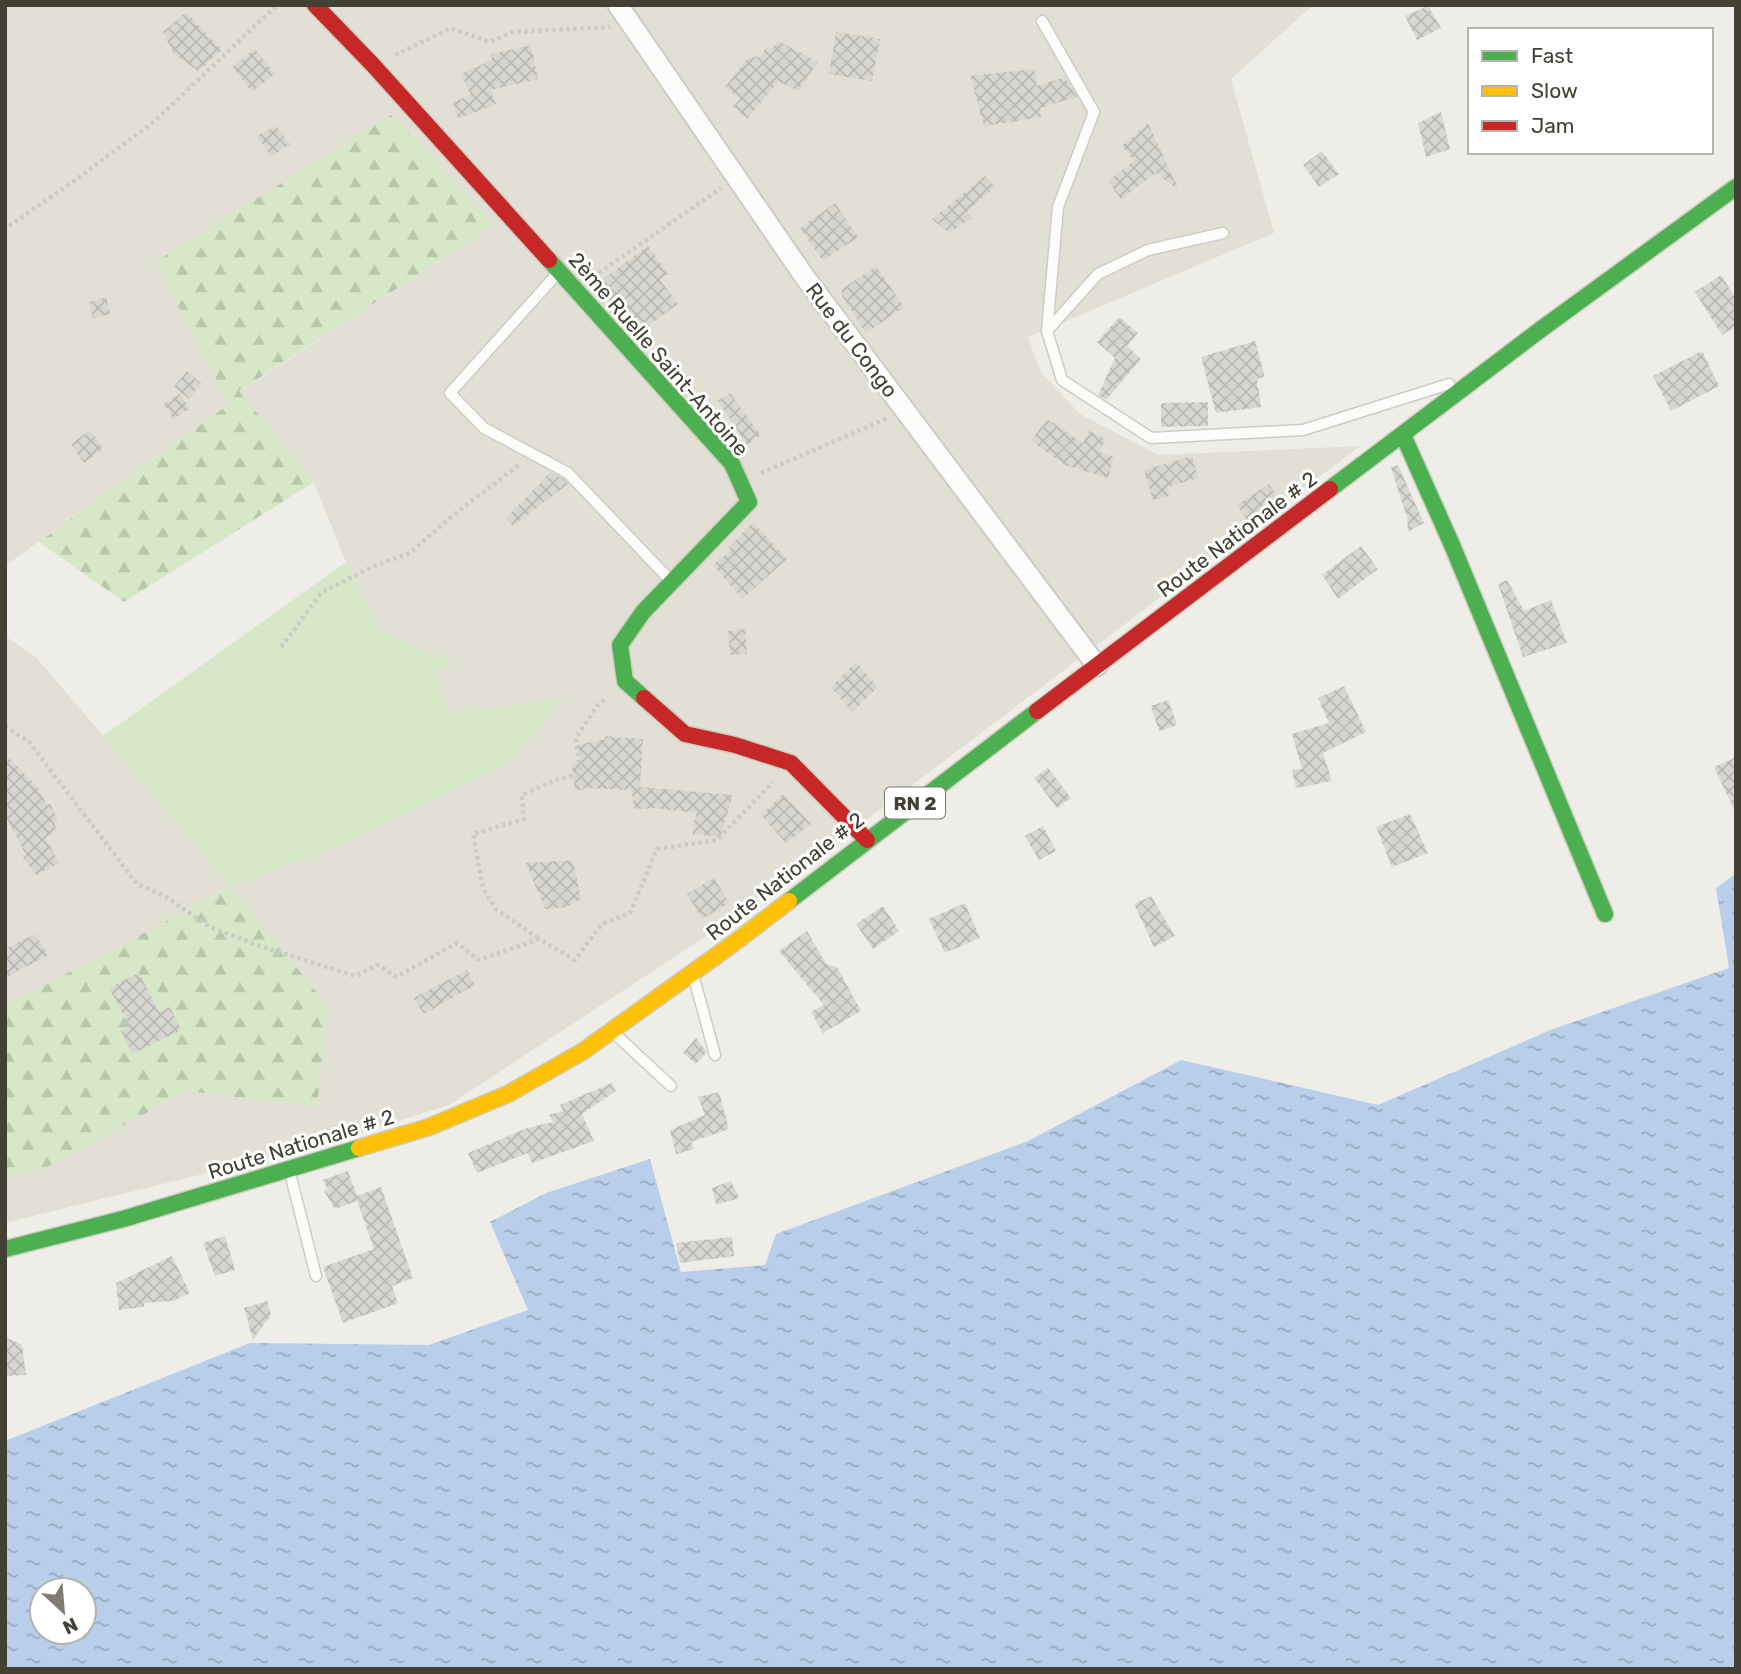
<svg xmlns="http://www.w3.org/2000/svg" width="1741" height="1674" viewBox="0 0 1741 1674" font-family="Rubik,sans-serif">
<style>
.residential{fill:#e2e0d4}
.green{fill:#d6e8c8}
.forest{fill:url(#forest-firs)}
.water{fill:url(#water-ripples);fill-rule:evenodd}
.building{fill:url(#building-cross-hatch)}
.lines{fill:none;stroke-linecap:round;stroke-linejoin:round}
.lane-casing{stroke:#cccbc5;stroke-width:13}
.street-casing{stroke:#cccbc5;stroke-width:23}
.fast-casing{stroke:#ccccbf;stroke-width:19}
.slow-casing{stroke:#ccccbf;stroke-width:19}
.jam-casing{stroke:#ccccbf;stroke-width:19}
.path{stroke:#cccbc6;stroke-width:4.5;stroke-dasharray:3.5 3.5;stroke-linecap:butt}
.lane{stroke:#fcfcfb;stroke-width:10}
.street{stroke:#fcfcfb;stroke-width:19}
.fast{stroke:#4caf50;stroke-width:16}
.slow{stroke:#ffc107;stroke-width:16}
.jam{stroke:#c62828;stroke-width:16}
.labels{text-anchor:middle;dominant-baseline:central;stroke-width:6;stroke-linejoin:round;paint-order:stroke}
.shield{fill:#fff;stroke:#7b7971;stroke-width:2}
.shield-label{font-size:19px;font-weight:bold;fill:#434034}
.street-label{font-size:21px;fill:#434034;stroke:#fff}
</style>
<defs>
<pattern id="forest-firs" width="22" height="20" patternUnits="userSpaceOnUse" patternTransform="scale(1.75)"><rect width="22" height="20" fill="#d6e8c8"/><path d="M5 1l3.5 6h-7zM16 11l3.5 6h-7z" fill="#b9c8ac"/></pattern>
<pattern id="water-ripples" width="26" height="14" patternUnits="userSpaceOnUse" patternTransform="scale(1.75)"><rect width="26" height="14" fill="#b9ceea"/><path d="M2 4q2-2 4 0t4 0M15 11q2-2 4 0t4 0" fill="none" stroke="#98a9be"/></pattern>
<pattern id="building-cross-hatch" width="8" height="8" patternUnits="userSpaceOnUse" patternTransform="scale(1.75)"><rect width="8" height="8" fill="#d7d6d0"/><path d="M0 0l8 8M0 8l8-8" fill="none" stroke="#bab9b3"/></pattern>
</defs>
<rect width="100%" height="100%" fill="#eeede7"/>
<path class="residential" d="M5,5h1308l-82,74 43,154 -246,104 12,34 40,43 78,41 202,-9 -602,456 -309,203 -114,36 -330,82v-46l44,-11 138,-75 130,16 -86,-220 -226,119v-370l31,21 196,230 123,-47 153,-75 56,-66 -115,15 -14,-42 19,-8 -76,-37 -32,-65 -32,-80 -75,-90 256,-167 -104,-109 -162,288 -224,162z"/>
<path class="green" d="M346,562l32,65 77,37 -20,9 15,41 115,-16 -57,67 -153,75 -124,47 -128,-151z"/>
<g class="forest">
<path d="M391,115l104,110 -256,166 75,91 -190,120 -85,-60 190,-138 -74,-142z"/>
<path d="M231,887l97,119 -11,101 -130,-16 -138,75 -44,11v-171z"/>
</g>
<path class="water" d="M1736,874v795h-1731v-228l245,-98 179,2 99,-35 -38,-88 56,-29 104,-34 31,113 84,-7 11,-31 252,-93 153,-81 197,45 175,-76 176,-61 -13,-80zM42,1590h42v42h-42z"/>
<g class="building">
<path d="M1428,6l13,22 -24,12 -12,-24z"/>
<path d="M186,12l36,38 -24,21 -24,-17 -11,-22z"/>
<path d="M836,32l44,7 -8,42 -43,-7z"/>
<path d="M778,41l40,21 -20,29 -20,-10 -30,38 -15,-12 7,-8 -15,-12 23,-29 13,-2 5,-9 7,1z"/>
<path d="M531,45l7,34 -48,11 6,14 -38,15 -5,-17 18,-7 -10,-21 31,-14 -1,-6z"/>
<path d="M255,49l20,25 -23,18 -20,-25z"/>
<path d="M1034,69l3,17 28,-9 12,20 -37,11 1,9 -57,9 -14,-50z"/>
<path d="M1441,112l9,37 -24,8 -8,-34z"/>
<path d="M1148,123l31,67 -23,-17 -35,26 -13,-18 26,-20 -12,-15z"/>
<path d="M276,126l14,18 -19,13 -14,-21z"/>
<path d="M1322,151l17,23 -20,13 -16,-22z"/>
<path d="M985,176l10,11 -28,25 5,6 -23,15 -17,-14z"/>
<path d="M835,203l23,34 -35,24 -23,-33z"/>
<path d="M648,246l20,28 -8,6 18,24 -40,30 -43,-49z"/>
<path d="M876,266l28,41 -38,26 -24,-37v-7z"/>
<path d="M1721,275l15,24v27l-14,9 -27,-43z"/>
<path d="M106,297l4,17 -17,4 -4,-16z"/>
<path d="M1119,317l19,16 -11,13 14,13 -35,41 -8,-5 17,-37 -18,-16z"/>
<path d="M1255,341l10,36 -8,2 4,28 -45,6 -15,-56z"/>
<path d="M1702,351l17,35 -48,25 -18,-35z"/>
<path d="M187,371l14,12 -12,16 -15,-12z"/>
<path d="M730,393l31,42 -14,10 -29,-44z"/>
<path d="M180,394l10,15 -17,10 -9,-15z"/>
<path d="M1208,402v24l-47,1v-24z"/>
<path d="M1047,419l36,24 6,-12 17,8 -7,13 15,5 -6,21 -43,-13 -34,-24z"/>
<path d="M90,430l13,19 -19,14 -13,-19z"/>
<path d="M1192,456l6,22 -31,9 2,9 -16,4 -9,-30z"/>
<path d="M1398,465l26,58 -16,9 -1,-15 -16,-49z"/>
<path d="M551,472l12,7 5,5 -55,42 -7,-8z"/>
<path d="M1269,484l10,16 -32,20 -10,-15z"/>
<path d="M753,522l34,37 -45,40 -29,-34 18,-15 -2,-3z"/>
<path d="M1361,546l17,23 -40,30 -16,-24z"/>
<path d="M1507,580l17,31 27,-11 16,43 -44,14 -25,-73z"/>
<path d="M745,629l2,25 -17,1 -2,-24z"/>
<path d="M856,662l22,25 -26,25 -21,-25z"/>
<path d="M1344,686l22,46 -43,21 9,28 -36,7 -4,-18 10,-1 -10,-35 37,-11 -11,-25z"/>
<path d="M1168,700l9,25 -18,6 -8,-25z"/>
<path d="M605,736l38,3 -3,48 93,8 -13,42 -27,-3v-9l4,-12 -42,-5 -20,1 -4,-19 -43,-2 -13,3 -3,-27 9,-1 -3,-18 27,-6z"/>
<path d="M5,754l32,33 10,18 3,-1 8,16 -4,3 3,7 -11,8 13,25 -23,12 -13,-17 3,-3 -21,-40z"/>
<path d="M1736,757v57l-22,-47z"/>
<path d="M1048,768l23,30 -14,10 -23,-30z"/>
<path d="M783,794l28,30 -25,19 -25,-28z"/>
<path d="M1410,814l18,39 -36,14 -16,-40z"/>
<path d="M1043,826l13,25 -17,9 -14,-24z"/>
<path d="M573,860l8,40 -15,7 -21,2 -19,-46z"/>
<path d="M714,878l15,25 -27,16 -15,-25z"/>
<path d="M1151,896l24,40 -21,11 -20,-43z"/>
<path d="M965,903l15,35 -35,15 -16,-34z"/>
<path d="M883,906l16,25 -26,18 -17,-25z"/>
<path d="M807,931l19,33 11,3 24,44 -38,22 -12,-21 13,-7 -45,-54z"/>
<path d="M35,934l13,21 -43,23v-29z"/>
<path d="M467,970l8,15 -51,29 -11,-16z"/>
<path d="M139,973l20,39 11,-5 11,23 -49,24 -11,-23 9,-4 -21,-39z"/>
<path d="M696,1038l11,14 -11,12 -13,-11z"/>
<path d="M612,1083l4,8 -34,23 12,27 -62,22 -4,-10 -51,20 -9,-20 59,-25 26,-6 -4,-7 14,-4 -3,-6z"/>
<path d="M719,1092l10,37 -38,13 3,7 -18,5 -6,-24 35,-15 -7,-18z"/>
<path d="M348,1171l9,25 24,-9 32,91 -21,8 6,17 -55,20 -20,-56 51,-18 -17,-48 -22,8 -11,-18 4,-2 -6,-9z"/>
<path d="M731,1181l8,17 -23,7 -4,-17z"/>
<path d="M225,1236l10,34 -20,6 -12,-33z"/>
<path d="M732,1237l2,19 -54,7 -4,-20z"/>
<path d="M172,1256l18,37 -17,8 -29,2v4l-25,3 -3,-27z"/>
<path d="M267,1301l4,14 -18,25 -9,-32z"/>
<path d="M5,1337l17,8 4,30 -21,1z"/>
</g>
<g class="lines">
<defs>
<g id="lane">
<path d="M1042,21l52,91 -36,95 -11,124 15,49 89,58 152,-8 146,-46"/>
<path d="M556,275l-106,118 34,35 84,45 102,107"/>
<path d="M1047,331l51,-57 50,-24 75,-17"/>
<path d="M694,978l21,77"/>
<path d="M615,1034l56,52"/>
<path d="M290,1173l26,103"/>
</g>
<path id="street" d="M618,5l186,271 293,390"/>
<g id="fast">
<path d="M549,260l183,204 17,38 -106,110 -23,33 5,36 19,17"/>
<path d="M1403,435l49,110 153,369"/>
<path d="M1330,489l210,-159 196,-143"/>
<path d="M789,901l248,-190"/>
<path d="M5,1249l118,-30 236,-71"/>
</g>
<path id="slow" d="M359,1148l70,-21 79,-33 74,-42 152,-109 55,-42"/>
<g id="jam">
<path d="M315,5l58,60 176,195"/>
<path d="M644,698l41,36 50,11 56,18 76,77"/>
<path d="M1037,711l293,-222"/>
</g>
</defs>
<use href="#lane" class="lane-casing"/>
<use href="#street" class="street-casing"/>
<use href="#fast" class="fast-casing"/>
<use href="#slow" class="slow-casing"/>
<use href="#jam" class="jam-casing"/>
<g class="path">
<path d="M395,55l56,-27 38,14 24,-10 97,-5"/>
<path d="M9,226l68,-47 79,-59 121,-115"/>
<path d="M593,277l128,-89"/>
<path d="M761,473l127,-55"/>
<path d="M281,647l41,-55 52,-26 36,-13 41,-36 69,-53"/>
<path d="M5,726l24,16 108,142 26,11 47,32 50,19 95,30 23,-11 18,12 61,-34 22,17 60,-21 36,21 27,-36 28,-11 27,-64 60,-9 56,-58"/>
<path d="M538,938l-41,-28 -14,-21 -10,-55 51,-15 -2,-24 33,-15 24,-6 1,-4 -4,-32 21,-32 10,-9"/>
</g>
<use href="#lane" class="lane"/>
<use href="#street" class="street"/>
<use href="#fast" class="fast"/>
<use href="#slow" class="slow"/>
<use href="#jam" class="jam"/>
</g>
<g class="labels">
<rect class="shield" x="885" y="787.5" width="60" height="31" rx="5"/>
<g class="shield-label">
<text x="915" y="803">RN 2</text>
</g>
<g class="street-label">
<text transform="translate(852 340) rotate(53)">Rue du Congo</text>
<text transform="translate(659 354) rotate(49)">2ème Ruelle Saint-Antoine</text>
<text transform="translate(1237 534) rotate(-37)">Route Nationale # 2</text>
<text transform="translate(785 876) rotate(-38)">Route Nationale # 2</text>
<text transform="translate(301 1144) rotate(-17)">Route Nationale # 2</text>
</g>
</g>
<rect width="1741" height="1674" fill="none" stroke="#434034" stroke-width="14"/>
<rect x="1468" y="28" width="245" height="126" fill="#ffffff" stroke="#b4b3ae" stroke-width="2"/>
<rect x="1482" y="51" width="35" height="10" fill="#4caf50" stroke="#b4b3ae" stroke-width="2"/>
<text x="1531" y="63" font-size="21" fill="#434034">Fast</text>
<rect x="1482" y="86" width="35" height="10" fill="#ffc107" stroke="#b4b3ae" stroke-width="2"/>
<text x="1531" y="98" font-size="21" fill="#434034">Slow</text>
<rect x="1482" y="121" width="35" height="10" fill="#c62828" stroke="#b4b3ae" stroke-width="2"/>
<text x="1531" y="133" font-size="21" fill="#434034">Jam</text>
<g transform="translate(63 1611) rotate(154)"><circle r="33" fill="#ffffff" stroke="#b4b3ae" stroke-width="2"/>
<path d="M0-5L12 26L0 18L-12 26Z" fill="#7f7d73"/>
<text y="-10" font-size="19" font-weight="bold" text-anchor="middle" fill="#434034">N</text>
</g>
</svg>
